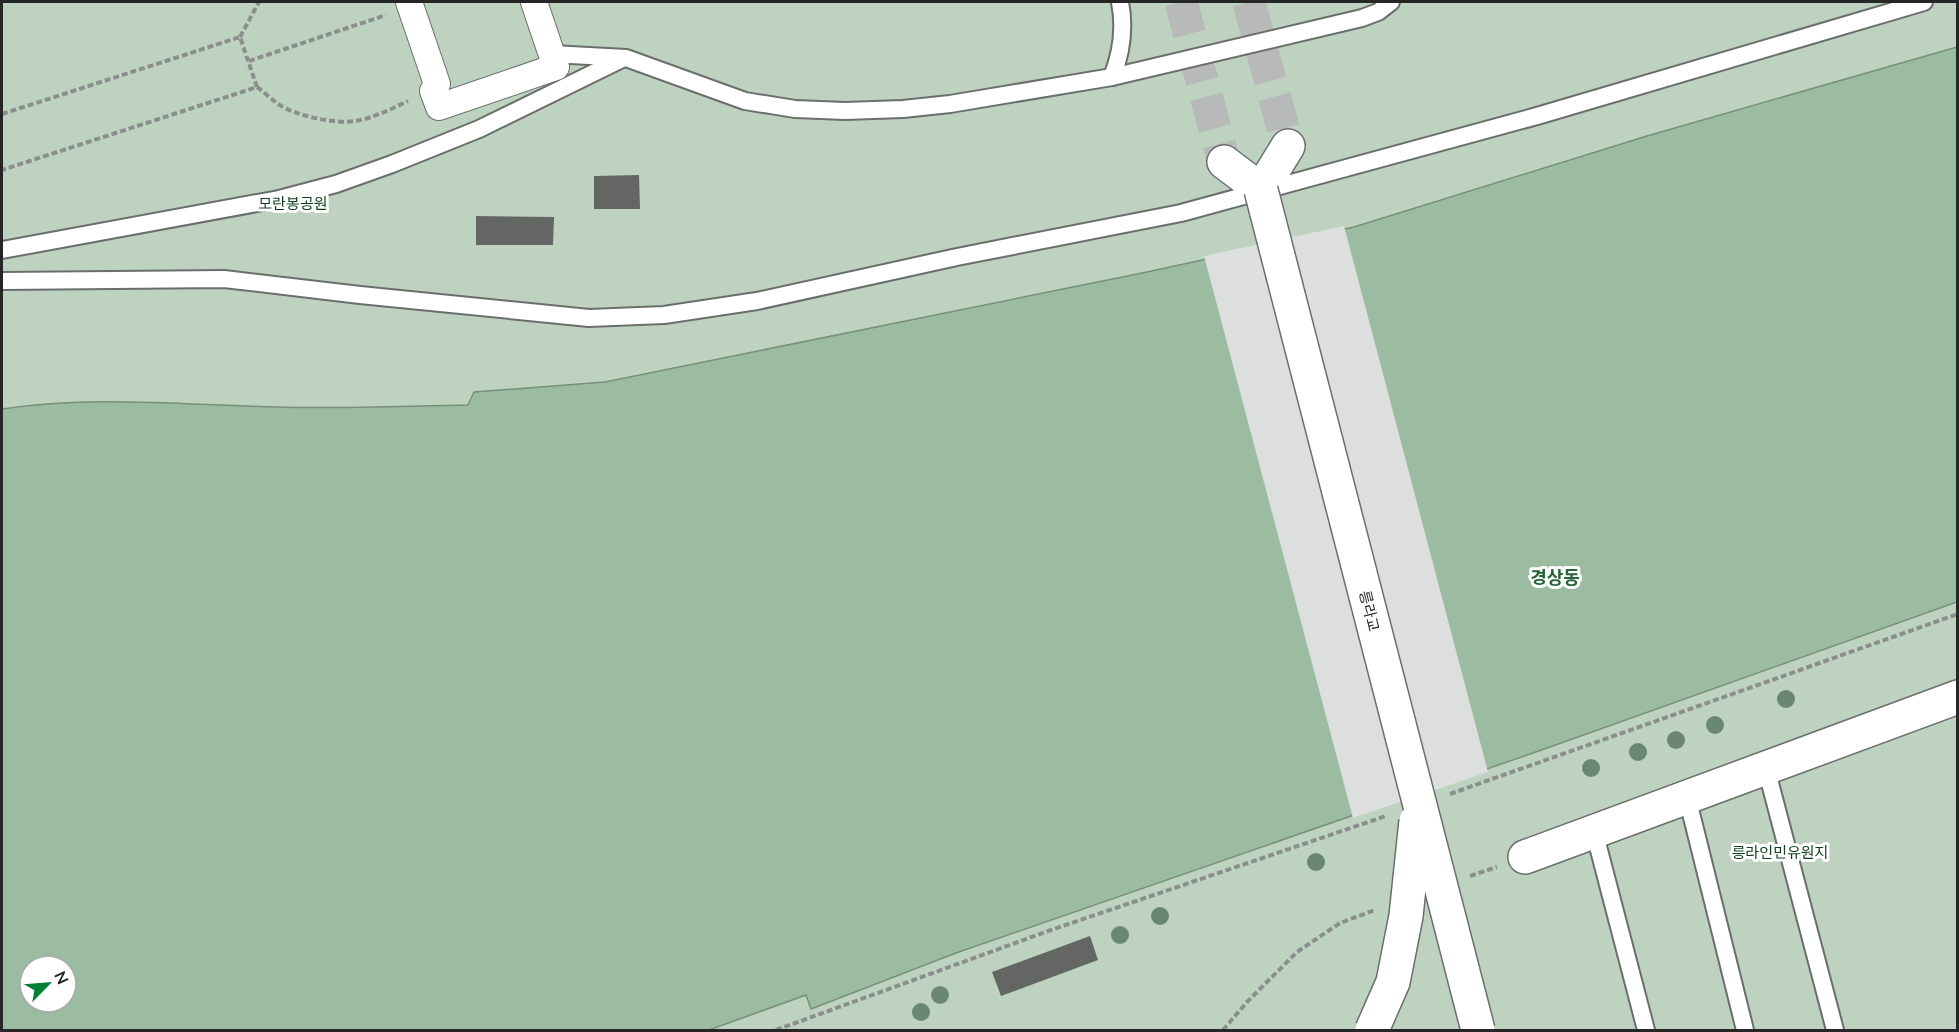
<svg xmlns="http://www.w3.org/2000/svg" width="1959" height="1032" viewBox="0 0 1959 1032" font-family="'Nunito Sans','Noto Sans KR',sans-serif">
<style>
.green{fill:#bdd3c0}
.water{fill:#9cbca1;stroke:#788f7c;stroke-width:1.5;fill-rule:evenodd}
.pier{fill:#dcdfdd}
.building{fill:#636663}
.lines{fill:none;stroke-linecap:round;stroke-linejoin:round}
.secondary-tunnel{stroke:#b7bab8;stroke-width:33;stroke-dasharray:33 16;stroke-linecap:butt}
.service-casing{stroke:#6b6e6c;stroke-width:20}
.pedestrian-casing{stroke:#6b6e6c;stroke-width:28}
.tertiary-casing{stroke:#6b6e6c;stroke-width:36}
.secondary-casing{stroke:#6b6e6c;stroke-width:36}
.path{stroke:#8c8e8d;stroke-width:4;stroke-dasharray:6 3;stroke-linecap:butt}
.service{stroke:#fff;stroke-width:16}
.pedestrian{stroke:#fff;stroke-width:26}
.tertiary{stroke:#fff;stroke-width:33}
.secondary{stroke:#fff;stroke-width:33}
.secondary-bridge-casing{stroke:#6b6e6c;stroke-width:36;stroke-linecap:butt}
.secondary-bridge{stroke:#fff;stroke-width:33}
.tree{fill:#6a8773}
.labels{text-anchor:middle;dominant-baseline:central;stroke-width:6;stroke-linejoin:round;paint-order:stroke}
.park-label{font-size:15px;fill:#0c3f1c;stroke:#fff}
.street-label{font-size:15px;fill:#252625;stroke:#fff}
.quarter-label{font-size:18px;font-weight:bold;fill:#256537;stroke:#fff}
</style>
<rect width="100%" height="100%" fill="#dcdfdd"/>
<g class="green">
<path d="M2,2h1955l1,45 -311,89 -293,91 -207,45 -542,110 -131,10 -6,13c-64,1 -128,4 -192,2 -91,-2 -184,-12 -274,2z"/>
<path d="M1957,602v428h-1248l97,-35 5,13 145,-55 577,-200z"/>
</g>
<path class="water" d="M1957,47v555l-424,151 -577,200 -145,56 -5,-14 -97,35h-707v-621c90,-14 183,-4 274,-2 64,2 128,-1 192,-2l6,-13 131,-10 542,-110 207,-45 293,-91zM30,966h36v36h-36z"/>
<path class="pier" d="M1344,226l144,546 -135,46 -149,-562z"/>
<g class="building">
<path d="M639,175l1,34h-46v-33z"/>
<path d="M476,216l78,1 -1,28h-77z"/>
<path d="M1090,936l8,24 -97,36 -9,-24z"/>
</g>
<g class="lines">
<g class="secondary-tunnel">
<path d="M1181,2l43,160"/>
<path d="M1249,2l39,144"/>
</g>
<defs>
<g id="service">
<path d="M552,54l74,4 119,43 50,8 50,2 58,-2 47,-5 162,-27 250,-59 16,-6 13,-10"/>
<path d="M1112,77c10,-25 13,-49 8,-75"/>
<path d="M2,250l277,-51 57,-15 56,-20 87,-35 145,-71"/>
<path d="M2,281l222,-2 136,16 229,23 75,-3 93,-14 200,-44 224,-44 356,-97 387,-114"/>
<path d="M1766,768l69,262"/>
<path d="M1687,797l58,233"/>
<path d="M1594,831l52,199"/>
</g>
<path id="pedestrian" d="M409,2l28,82 -4,7 6,16 117,-40 -22,-65"/>
<path id="tertiary" d="M1525,857l433,-160"/>
<path id="secondary" d="M1224,162l37,28 27,-44"/>
</defs>
<use href="#service" class="service-casing"/>
<use href="#pedestrian" class="pedestrian-casing"/>
<use href="#tertiary" class="tertiary-casing"/>
<use href="#secondary" class="secondary-casing"/>
<g class="path">
<path d="M240,37l19,-35"/>
<path d="M249,61l137,-46"/>
<path d="M257,87c7,5 14,12 21,17 18,12 56,20 77,17 19,-3 36,-12 53,-20"/>
<path d="M2,114l238,-77 17,50 -255,83"/>
<path d="M1450,794l508,-180"/>
<path d="M1470,876l27,-9"/>
<path d="M776,1030l275,-100 335,-114"/>
<path d="M1223,1030l24,-28 50,-50 43,-29 35,-13"/>
</g>
<use href="#service" class="service"/>
<use href="#pedestrian" class="pedestrian"/>
<use href="#tertiary" class="tertiary"/>
<use href="#secondary" class="secondary"/>
<defs>
<g id="secondary-bridge">
<path d="M1261,190l217,840"/>
<path d="M1372,1030l21,-48 13,-66 10,-95"/>
</g>
</defs>
<use href="#secondary-bridge" class="secondary-bridge-casing"/>
<use href="#secondary-bridge" class="secondary-bridge"/>
</g>
<g class="tree">
<circle cx="1786" cy="699" r="9"/>
<circle cx="1715" cy="725" r="9"/>
<circle cx="1676" cy="740" r="9"/>
<circle cx="1638" cy="752" r="9"/>
<circle cx="1591" cy="768" r="9"/>
<circle cx="1316" cy="862" r="9"/>
<circle cx="1160" cy="916" r="9"/>
<circle cx="1120" cy="935" r="9"/>
<circle cx="940" cy="995" r="9"/>
<circle cx="921" cy="1012" r="9"/>
</g>
<g class="labels">
<g class="park-label">
<text x="293" y="204">모란봉공원</text>
<text x="1780" y="853">릉라인민유원지</text>
</g>
<g class="street-label">
<text transform="translate(1369 611) rotate(76)">릉라교</text>
</g>
<g class="quarter-label">
<text x="1555" y="578">경상동</text>
</g>
</g>
<rect width="1959" height="1032" fill="none" stroke="#252625" stroke-width="6"/>
<g transform="translate(48 984) rotate(65)"><circle r="28" fill="#ffffff" stroke="#a8a8a8" stroke-width="1.5"/>
<path d="M0-4.5L10 22L0 15L-10 22Z" fill="#027f38"/>
<text y="-9" font-size="16" font-weight="bold" text-anchor="middle" fill="#252625">N</text>
</g>
</svg>
